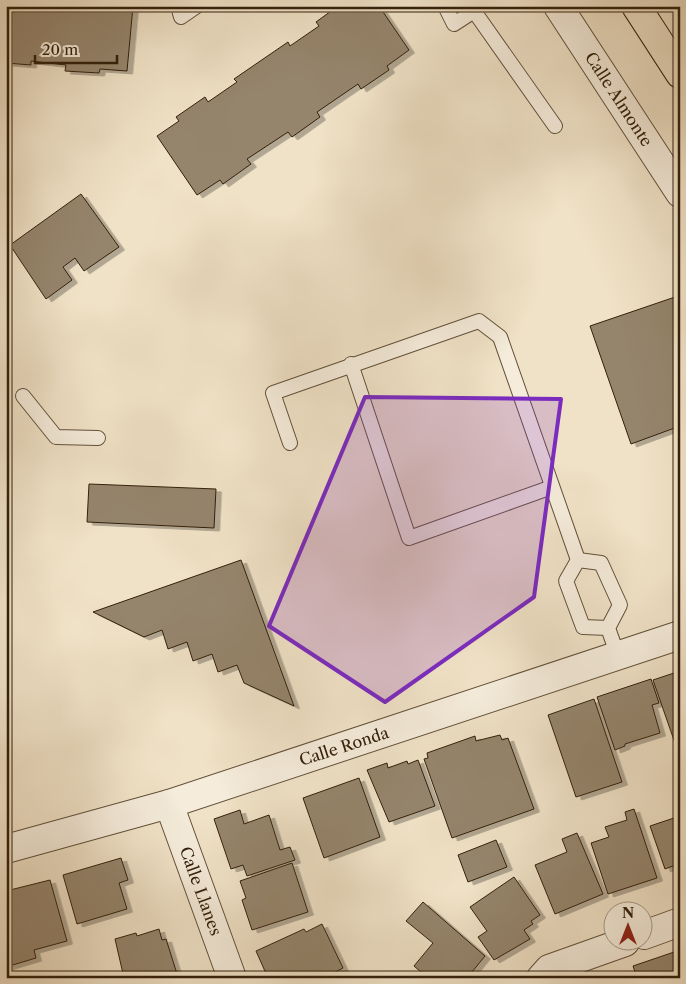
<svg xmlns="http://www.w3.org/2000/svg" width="686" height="984" viewBox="0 0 686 984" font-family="'Libre Caslon Text',serif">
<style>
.building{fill:#95856d;stroke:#33200b;filter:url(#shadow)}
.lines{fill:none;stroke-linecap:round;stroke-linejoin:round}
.service-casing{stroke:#62503a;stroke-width:16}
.minor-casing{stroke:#62503a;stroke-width:30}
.trunk-casing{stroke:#33200b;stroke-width:30}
.service{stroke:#f5ecdb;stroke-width:14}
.minor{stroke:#f5ecdb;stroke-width:28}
.trunk{stroke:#f0e2c7;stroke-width:28}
.marked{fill:#7b2cbf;fill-opacity:0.2;stroke:#7b2cbf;stroke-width:4;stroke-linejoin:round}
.labels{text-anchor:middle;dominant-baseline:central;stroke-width:4;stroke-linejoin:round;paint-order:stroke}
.street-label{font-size:16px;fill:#33200b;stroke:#f5ecdb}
</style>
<defs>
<filter id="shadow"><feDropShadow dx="5.5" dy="3" stdDeviation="0" flood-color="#0004"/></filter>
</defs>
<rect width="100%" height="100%" fill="#f0e2c7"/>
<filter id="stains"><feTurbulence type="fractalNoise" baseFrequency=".004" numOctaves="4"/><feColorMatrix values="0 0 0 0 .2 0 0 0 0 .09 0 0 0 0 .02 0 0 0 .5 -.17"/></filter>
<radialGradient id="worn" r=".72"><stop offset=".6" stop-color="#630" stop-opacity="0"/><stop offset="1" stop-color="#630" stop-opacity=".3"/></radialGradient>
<g class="building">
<path d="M6,6h127l-6,65 -27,-2 -1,4 -34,-2 1,-6 -35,-4v4l-25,-2z"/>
<path d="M338,6h41l30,44 -22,16 2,4 -28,19 -3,-5 -41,28 3,5 -28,20 -4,-5 -41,27 4,5 -28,20 -3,-4 -23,15 -40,-59 22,-15 -3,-4 29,-20 3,5 29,-20 -3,-3 54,-37 2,4 29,-20 -3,-4z"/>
<path d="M81,194l38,53 -35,24 -9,-13 -12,9 9,13 -26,19 -36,-54z"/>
<path d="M678,296l2,7v123l-49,18 -41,-118z"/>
<path d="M89,484l127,5 -2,39 -127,-6z"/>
<path d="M241,560l53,146 -50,-23 -7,-18 -19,7 -6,-18 -19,7 -6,-19 -19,7 -6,-19 -18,7 -51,-25z"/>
<path d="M680,671v73l-4,2 -23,-66z"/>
<path d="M651,679l8,24 -7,2 8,28 -35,11v2l-10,4 -18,-53z"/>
<path d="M594,699l28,83 -46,15 -28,-82z"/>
<path d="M500,735l2,5 6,-2 26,71 -82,29 -28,-79 4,-1 -1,-5 48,-17 1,5z"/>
<path d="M418,760l17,46 -46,16 -22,-52 20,-7 1,5 19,-7 1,3z"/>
<path d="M359,778l21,59 -56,21 -21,-60z"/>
<path d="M634,809l23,69 -49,16 -17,-51 18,-6 -4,-10 22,-7 -2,-8z"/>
<path d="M240,810l4,14 25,-9 11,35 10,-3 5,13 -48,16 -4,-11 -12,4 -17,-50z"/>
<path d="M680,816v53l-2,-5 -13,5 -15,-43z"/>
<path d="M577,833l26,61 -48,20 -20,-49 32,-13 -5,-13z"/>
<path d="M496,840l11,27 -39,15 -10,-27z"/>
<path d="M121,858l7,22 -9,3 8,26 -50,15 -14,-49z"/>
<path d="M292,863l16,49 -56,18 -10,-30 4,-2 -6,-17z"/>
<path d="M514,877l26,38 -9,6 2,3 -9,6 6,9 -36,21 -16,-23 9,-6 -17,-24z"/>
<path d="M50,880l17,61 -33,9 2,8 -30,9v-29l5,-2 -5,-18v-27z"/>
<path d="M423,902l62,54 -18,22h-39l-14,-12 19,-23 -27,-22z"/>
<path d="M322,924l21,44 -19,10h-56l-12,-27 48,-22 2,3z"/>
<path d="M159,929l3,11 4,-1 12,38 -54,1 -9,-39 21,-6 1,3z"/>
<path d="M680,950v28h-43l-4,-12z"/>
</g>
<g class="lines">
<defs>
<g id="service">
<path d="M178,6l3,11 16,-11"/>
<path d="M445,6l9,18 20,-13 81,115"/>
<path d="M351,364l58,174 143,-51"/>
<path d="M23,396l33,41 42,1"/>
<path d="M290,443l-17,-50 206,-72 21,16 78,223"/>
<path d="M578,560l23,3 19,42 -12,23 10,28"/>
<path d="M578,560l-12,21 17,46 25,1"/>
</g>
<g id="minor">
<path d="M558,6l122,187"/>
<path d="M169,804l63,174"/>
<path d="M6,849l163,-45 511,-169"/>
<path d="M644,935l36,-13"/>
<path d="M541,978l8,-9 76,-27"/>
</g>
<path id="trunk" d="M636,6l44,68"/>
</defs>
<use href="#service" class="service-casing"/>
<use href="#minor" class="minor-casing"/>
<use href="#trunk" class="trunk-casing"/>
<use href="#service" class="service"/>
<use href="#minor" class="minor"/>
<use href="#trunk" class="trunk"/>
</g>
<path class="marked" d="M365,397l196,2 -27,198 -149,105 -116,-76z"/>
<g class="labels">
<g class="street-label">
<text transform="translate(619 99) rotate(57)">Calle Almonte</text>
<text transform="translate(344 746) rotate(-18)">Calle Ronda</text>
<text transform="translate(201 891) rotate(70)">Calle Llanes</text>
</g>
</g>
<rect width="686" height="984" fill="none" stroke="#f0e2c7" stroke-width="25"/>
<rect x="8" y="8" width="671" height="969" fill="none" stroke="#33200b" stroke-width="2.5"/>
<rect x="12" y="12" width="661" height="959" fill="none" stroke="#33200b"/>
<g transform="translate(628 926)"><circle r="24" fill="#f5ecdb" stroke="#a79a88"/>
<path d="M0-4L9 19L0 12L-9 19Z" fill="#8f2418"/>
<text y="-8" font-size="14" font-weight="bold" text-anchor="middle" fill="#33200b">N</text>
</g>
<path d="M35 55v8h82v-8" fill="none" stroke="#33200b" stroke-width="2.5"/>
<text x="42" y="55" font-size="15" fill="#33200b" stroke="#f5ecdb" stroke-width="4" paint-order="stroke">20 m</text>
<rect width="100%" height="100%" filter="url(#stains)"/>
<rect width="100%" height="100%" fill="url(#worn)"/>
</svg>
